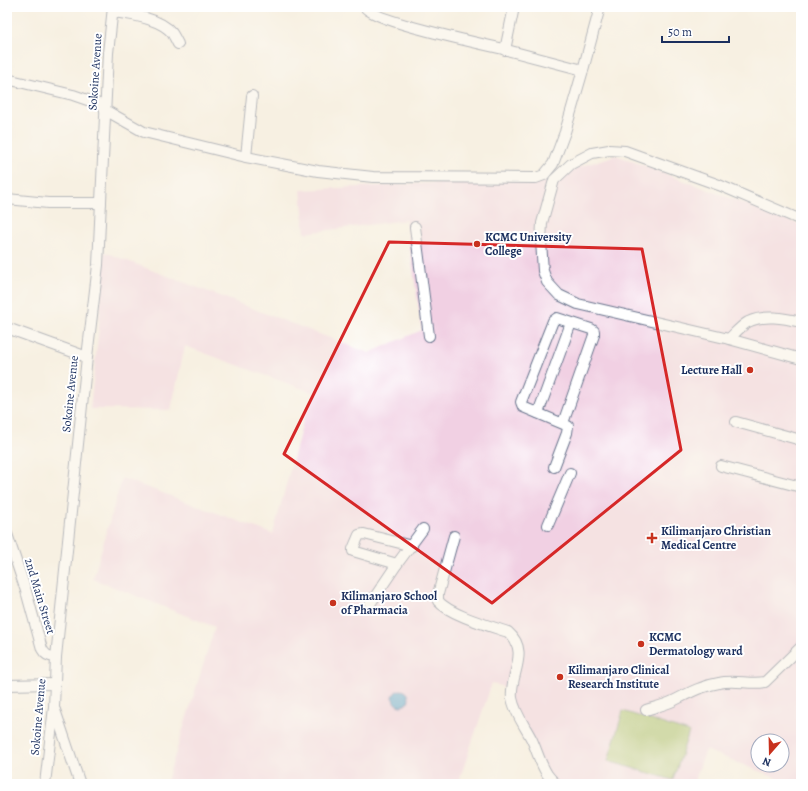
<svg xmlns="http://www.w3.org/2000/svg" width="808" height="791" viewBox="0 0 808 791" font-family="Alegreya,serif">
<style>
.built{fill:#f1d0e3;fill-rule:evenodd}
.green{fill:#a5bf66;stroke:#607762}
.water{fill:#55a2ce;stroke:#386896}
.lines{fill:none;stroke-linecap:round;stroke-linejoin:round}
.minor-casing{stroke:#68738c;stroke-width:12}
.minor{stroke:#fff;stroke-width:10}
.marked{fill:none;stroke:#d62828;stroke-width:3;stroke-linejoin:round}
.poi-dot{fill:#c8321e;stroke:#fff;stroke-width:1.5}
.labels{text-anchor:middle;dominant-baseline:central;stroke-width:4;stroke-linejoin:round;paint-order:stroke}
.street-label{font-size:12px;fill:#1b2f5e;stroke:#fff}
.poi-label{font-size:12px;font-weight:bold;fill:#1b2f5e;stroke:#fff;text-anchor:start}
</style>
<rect width="100%" height="100%" fill="#fff"/>
<filter id="ink" filterUnits="userSpaceOnUse"><feTurbulence type="fractalNoise" baseFrequency=".025" numOctaves="2"/><feDisplacementMap in="SourceGraphic" scale="8" xChannelSelector="R" yChannelSelector="G"/><feConvolveMatrix kernelMatrix="1 2 1 2 8 2 1 2 1" color-interpolation-filters="sRGB"/></filter>
<filter id="wash" filterUnits="userSpaceOnUse"><feTurbulence type="fractalNoise" baseFrequency=".012" numOctaves="4" result="noise"/><feDisplacementMap in="SourceGraphic" scale="16" xChannelSelector="R" yChannelSelector="G"/><feGaussianBlur stdDeviation="0.9" result="paint"/><feColorMatrix in="noise" values="0 0 0 0 0 0 0 0 0 0 0 0 0 0 0 0 0 1.4 0 .05"/><feComposite in="paint" operator="in"/></filter>
<g filter="url(#wash)">
<rect width="100%" height="100%" fill="#f7f0e2"/>
<path class="built" d="M616,155l185,70v559h-10l-85,-34 -13,34h-145l-37,-70 -2,-25 -17,-6 -34,101h-292l49,-157 -122,-48 29,-101 151,56 34,-127 7,-14 -129,-47 -14,64 -81,-1 9,-81 5,-76 265,101 53,-23 -16,-110 -101,13 -4,-43 153,-8 85,-2zM758,741h24v24h-24z"/>
<path class="green" d="M623,711l66,21 -16,48 -65,-19z"/>
<circle class="water" cx="401" cy="698" r="8"/>
</g>
<g filter="url(#ink)">
<g class="lines">
<defs>
<g id="minor">
<path d="M365,7c7,14 118,37 138,42 27,7 54,14 80,21"/>
<path d="M113,12c17,2 47,6 59,21 2,3 4,7 6,11"/>
<path d="M505,50l9,-43"/>
<path d="M7,79l66,16 32,11"/>
<path d="M105,110l39,22 102,25 72,14 55,6 163,1 8,-3 9,-11 12,-32 18,-62 17,-63"/>
<path d="M246,157l6,-61"/>
<path d="M7,199l41,4h53"/>
<path d="M801,220l-82,-35 -94,-34 -16,-1 -17,3 -21,11 -17,16 -12,43 -1,18 2,30 4,11 12,13 19,9 151,35 72,20"/>
<path d="M415,227l14,109"/>
<path d="M7,328l80,29"/>
<path d="M729,339c6,-6 12,-13 19,-17 16,-8 36,-4 53,0"/>
<path d="M538,413l33,-90"/>
<path d="M736,422l65,18"/>
<path d="M721,466l80,21"/>
<path d="M554,467l13,-34 1,-7 -45,-19 -2,-5 32,-81 4,-3 34,11 3,2v4l-31,88"/>
<path d="M548,525l22,-52"/>
<path d="M7,534l19,57 16,58c3,6 7,8 14,8"/>
<path d="M454,536l-16,58v7c12,14 52,25 70,31 23,20 1,43 4,66 3,16 13,28 20,42 5,11 8,23 15,34 3,4 6,8 10,10"/>
<path d="M397,564l-44,-13v-2l6,-14 5,-1 48,12"/>
<path d="M370,604l27,-40 26,-35"/>
<path d="M7,685l47,-1"/>
<path d="M55,710l25,74"/>
<path d="M646,710c9,-3 19,-5 27,-9 16,-8 28,-15 46,-18 15,-4 31,2 46,-1l36,-35"/>
<path d="M45,784l9,-77 2,-50 31,-300 11,-92 10,-212 5,-46"/>
</g>
</defs>
<use href="#minor" class="minor-casing"/>
<use href="#minor" class="minor"/>
</g>
</g>
<path d="M0 0H808V791H0ZM389,242l253,7 39,201 -189,153 -208,-149z" fill="#f7f0e2" fill-opacity=".55" fill-rule="evenodd"/>
<path class="marked" d="M389,242l253,7 39,201 -189,153 -208,-149z"/>
<g class="poi-dot">
<circle cx="477" cy="244" r="4"/>
<circle cx="750" cy="370" r="4"/>
<path d="M650 532h4v4h4v4h-4v4h-4v-4h-4v-4h4z"/>
<circle cx="333" cy="603" r="4"/>
<circle cx="641" cy="644" r="4"/>
<circle cx="560" cy="677" r="4"/>
</g>
<g class="labels">
<g class="street-label">
<text transform="translate(95 72) rotate(-86)">Sokoine Avenue</text>
<text transform="translate(70 394) rotate(-84)">Sokoine Avenue</text>
<text transform="translate(40 596) rotate(73)">2nd Main Street</text>
<text transform="translate(38 717) rotate(-85)">Sokoine Avenue</text>
</g>
<g class="poi-label">
<text x="485" y="237">KCMC University<tspan x="485" dy="14">College</tspan></text>
<text x="742" y="370" text-anchor="end">Lecture Hall</text>
<text x="661" y="531">Kilimanjaro Christian<tspan x="661" dy="14">Medical Centre</tspan></text>
<text x="341" y="596">Kilimanjaro School<tspan x="341" dy="14">of Pharmacia</tspan></text>
<text x="649" y="637">KCMC<tspan x="649" dy="14">Dermatology ward</tspan></text>
<text x="568" y="670">Kilimanjaro Clinical<tspan x="568" dy="14">Research Institute</tspan></text>
</g>
</g>
<rect width="808" height="791" fill="none" stroke="#fff" stroke-width="24"/>
<g transform="translate(770 753) rotate(200)"><circle r="19" fill="#ffffff" stroke="#a4acbf"/>
<path d="M0-3L7 15L0 10L-7 15Z" fill="#c8321e"/>
<text y="-6" font-size="11" font-weight="bold" text-anchor="middle" fill="#1b2f5e">N</text>
</g>
<path d="M662 36v6h67v-6" fill="none" stroke="#1b2f5e" stroke-width="2"/>
<text x="668" y="36" font-size="12" fill="#1b2f5e" stroke="#ffffff" stroke-width="3" paint-order="stroke">50 m</text>
</svg>
